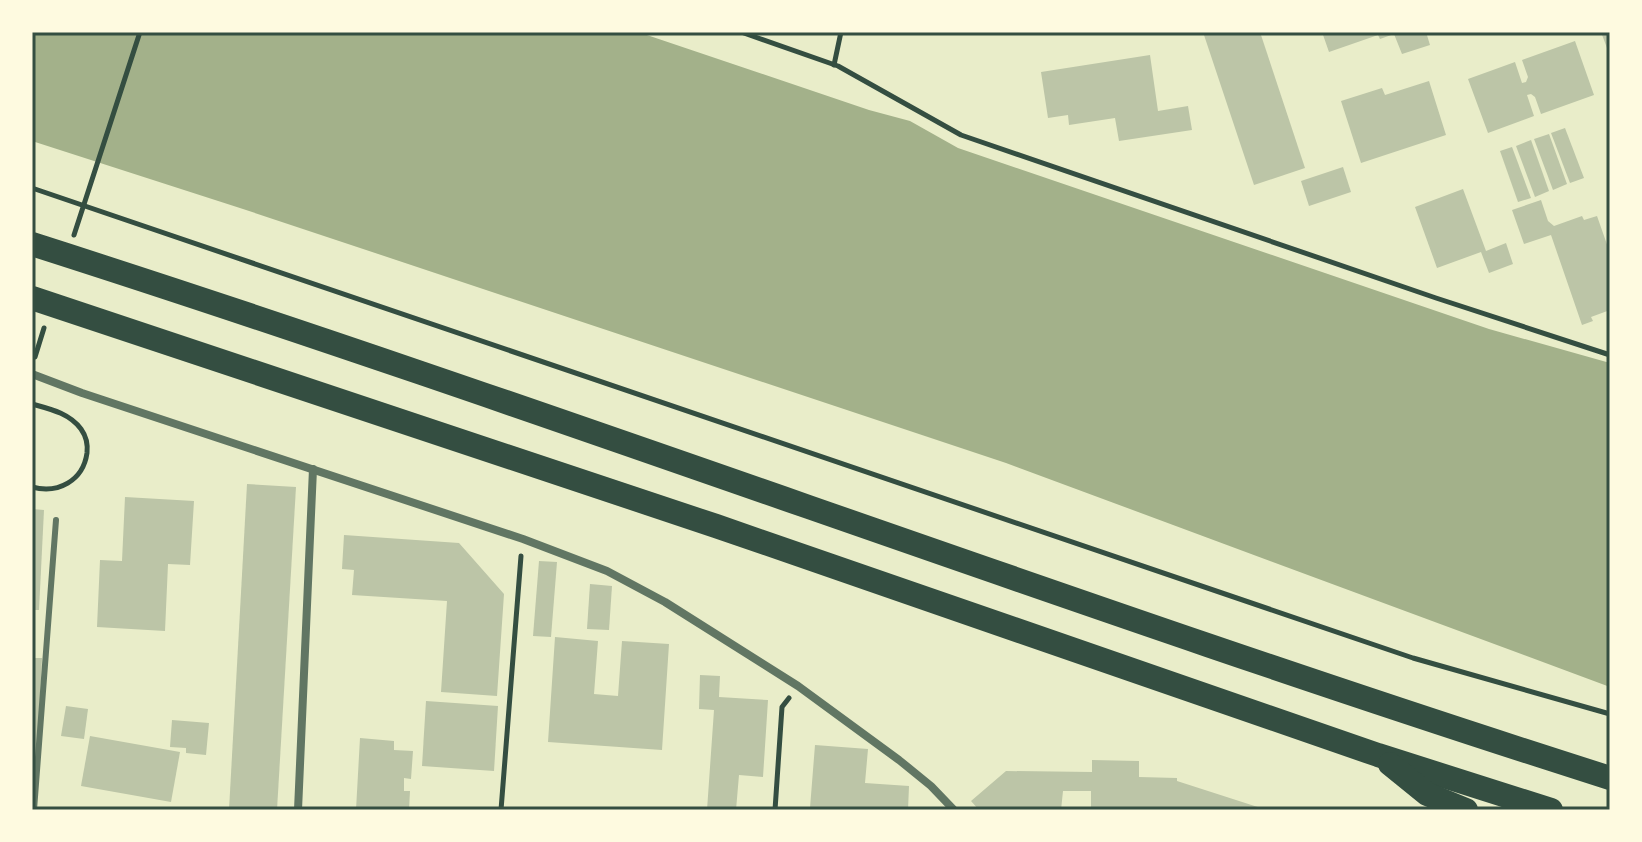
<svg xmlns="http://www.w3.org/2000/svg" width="1642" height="842" viewBox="0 0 1642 842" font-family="Quicksand,sans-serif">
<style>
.water{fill:#a3b18a}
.building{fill:#bcc5a7}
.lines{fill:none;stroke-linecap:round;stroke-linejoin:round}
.path{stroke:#344e41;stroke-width:5}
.service{stroke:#617663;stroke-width:6}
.minor{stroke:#617663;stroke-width:8}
.motorway{stroke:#344e41;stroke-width:24}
.neatline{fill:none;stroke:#344e41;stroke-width:3}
</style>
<rect width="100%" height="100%" fill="#e9edc9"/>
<path class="water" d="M32,32h606l231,78 41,11 48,27 531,181 121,34v324l-604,-224 -763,-254 -211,-68z"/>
<g class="building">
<path d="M1213,32h47l45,136 -51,17 -50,-150z"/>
<path d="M1322,32h104l4,13 -28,9 -8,-20 -14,5 -2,-4 -49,17z"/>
<path d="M1601,32h9v24z"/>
<path d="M1575,41l19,54 -53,19 -6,-17 -4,-3 -4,1 7,21 -46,17 -20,-54 47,-17 7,21 4,-1 2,-5 -6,-17z"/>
<path d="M1150,55l8,56 30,-5 4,24 -73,11 -4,-23 -46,7 -1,-10 -20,3 -7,-46z"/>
<path d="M1429,81l17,54 -85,28 -20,-62 41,-13 3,7z"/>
<path d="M1565,128l19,50 -14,5 -19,-50z"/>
<path d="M1549,134l18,50 -14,6 -19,-51z"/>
<path d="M1531,140l18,51 -14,6 -19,-51z"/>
<path d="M1512,147l19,51 -13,4 -18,-51z"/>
<path d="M1343,167l8,25 -42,14 -8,-25z"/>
<path d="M1463,189l23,62 20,-8 7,21 -24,9 -8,-21 -44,16 -22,-61z"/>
<path d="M1541,200l7,21 6,5 28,-10 2,4 13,-4 13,37v57l-19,7 2,4 -11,4 -31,-90 -27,9 -12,-34z"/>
<path d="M247,484l49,3 -19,323h-48z"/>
<path d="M125,497l69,4 -4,64 -22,-1 -3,67 -68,-4 3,-67 22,1z"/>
<path d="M32,509l12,1 -5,100h-7z"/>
<path d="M344,535l115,8 45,51 -7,102 -56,-4 6,-91 -95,-6 2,-25 -12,-1z"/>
<path d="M539,561l18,1 -6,75 -18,-1z"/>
<path d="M590,584l22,2 -3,44 -22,-1z"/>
<path d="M555,637l43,4 -4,53 24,2 4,-55 47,3 -7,106 -114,-8z"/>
<path d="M32,658h10l-5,101h-5z"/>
<path d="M700,675l20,1 -1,21 49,3 -5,77 -24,-2 -3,35h-29l7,-100 -15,-1z"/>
<path d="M426,701l72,5 -4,65 -72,-5z"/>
<path d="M66,706l22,3 -4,30 -23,-3z"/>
<path d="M172,720l37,3 -3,32 -20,-2v-5l-16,-1z"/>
<path d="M90,736l90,16 -9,50 -90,-16z"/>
<path d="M360,738l34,3v9l19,1 -2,28 -7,-1v13h6l-1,19h-53z"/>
<path d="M815,745l53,4 -3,34 44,3 -1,24h-26l-18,-3v3l-54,-2z"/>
<path d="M1092,760l47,1v16l38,1v3l90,29 -129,-2v2h-47v-19h-28l-2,19h-82l-8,-9 35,-30 86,1z"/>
</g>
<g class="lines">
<g class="path">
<path d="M741,32l97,34 123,69 475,163 174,57"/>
<path d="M834,65l7,-33"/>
<path d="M32,188l1381,470 197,56"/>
<path d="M74,235l66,-203"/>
<path d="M35,357l9,-29"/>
<path d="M32,404c18,5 37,9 49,25 5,7 7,15 6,24 -4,28 -29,41 -55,34"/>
<path d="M501,810l20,-254"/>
<path d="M775,810l7,-103 7,-9"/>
</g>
<path class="service" d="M34,810l22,-290"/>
<g class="minor">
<path d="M32,374l50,19 441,146 84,32 58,31 133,84 101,74 32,26 23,24"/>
<path d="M298,810l15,-341"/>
</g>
<g class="motorway">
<path d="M32,244c529,169 1049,366 1578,534"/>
<path d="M32,298l684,228 662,229 173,55"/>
<path d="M1390,764l37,30 39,16"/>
</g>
</g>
<rect width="1642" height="842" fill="none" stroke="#fefae0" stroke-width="68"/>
<rect x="34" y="34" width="1574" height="774" class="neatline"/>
</svg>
